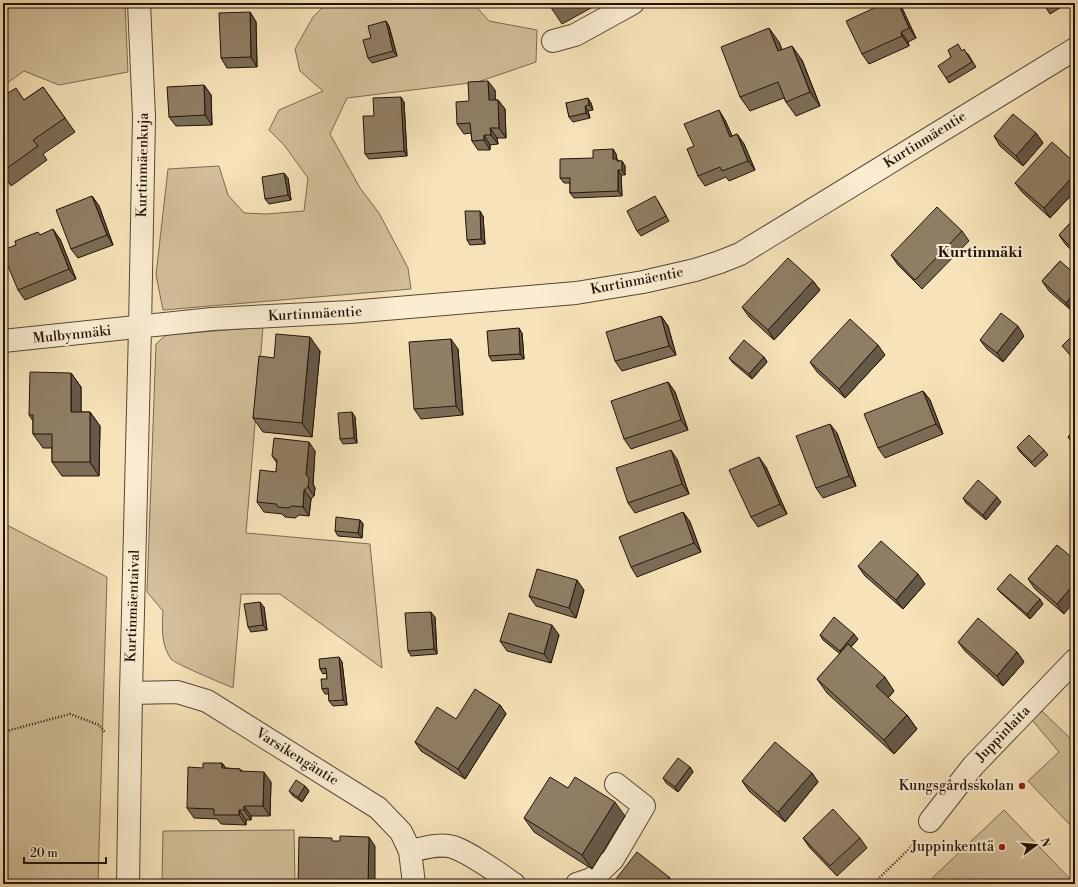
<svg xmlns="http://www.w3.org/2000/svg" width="1078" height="887" viewBox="0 0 1078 887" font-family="'Libre Bodoni',serif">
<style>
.green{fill:#d3c09b;stroke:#7a6a52}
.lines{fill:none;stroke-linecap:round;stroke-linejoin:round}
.minor-casing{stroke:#564735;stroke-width:24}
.path{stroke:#211309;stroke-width:2.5;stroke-dasharray:1 2;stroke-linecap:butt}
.minor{stroke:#faedd2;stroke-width:22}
.wall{fill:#7c6d57;stroke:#211309}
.shaded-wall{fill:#655947;stroke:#211309}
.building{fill:#907f65;stroke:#211309}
.poi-dot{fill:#8f2418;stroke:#faedd2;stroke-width:1.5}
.labels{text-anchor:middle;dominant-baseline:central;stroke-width:4;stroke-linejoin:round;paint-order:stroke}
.street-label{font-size:14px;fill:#211309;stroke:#faedd2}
.poi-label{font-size:14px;fill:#211309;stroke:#faedd2;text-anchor:end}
.neighbourhood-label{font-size:15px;font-weight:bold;fill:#211309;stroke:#faedd2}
</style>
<rect width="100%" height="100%" fill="#f7e3b9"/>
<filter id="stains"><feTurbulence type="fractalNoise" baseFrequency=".005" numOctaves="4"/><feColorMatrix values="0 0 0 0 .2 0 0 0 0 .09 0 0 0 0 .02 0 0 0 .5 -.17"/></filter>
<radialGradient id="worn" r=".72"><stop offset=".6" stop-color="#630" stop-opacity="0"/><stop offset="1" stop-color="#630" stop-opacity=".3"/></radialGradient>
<g class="green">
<path d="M3,3h122l3,69 -69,13 -35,-14 -21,15z"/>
<path d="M327,3h146l16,18 48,9 -1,32 -58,20 -131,16 -17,36 30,54 19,25 29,55 3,21 -248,21 -7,-35 12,-106 51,-3 9,29 16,18 22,1 38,-3 4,-33 -24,-33 -15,-15 10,-20 44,-19 -23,-20 -5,-22 18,-32z"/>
<path d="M263,327l-17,206 124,11 12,124 -102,-74h-39l-8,94c-9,-4 -58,-24 -62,-29 -10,-14 -9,-32 -8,-48l-16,-19 9,-248 10,-9z"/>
<path d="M3,523l104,54 -9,307h-95z"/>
<path d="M1042,711l33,32v87l-47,-49 31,-29 -27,-32z"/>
<path d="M1004,810l71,74h-149z"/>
<path d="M294,830l1,54h-133l1,-53z"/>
</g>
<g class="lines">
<defs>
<g id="minor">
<path d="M553,41l22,-6 58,-32"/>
<path d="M3,341l209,-22 138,-7 226,-19 67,-11 52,-12 25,-8 20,-8 335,-205"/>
<path d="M131,693l46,-1 30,9 171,107 23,24 9,19 4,33"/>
<path d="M930,821l43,-55 102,-106"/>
<path d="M410,851c14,-3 30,-8 43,-4 18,6 45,26 61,37"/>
<path d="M128,884l3,-191 9,-365 4,-211 -5,-114"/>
<path d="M577,884l15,-5 21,-20 31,-53 -28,-22"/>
</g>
</defs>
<use href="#minor" class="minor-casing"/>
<g class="path">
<path d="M3,732l67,-18 29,11 6,7"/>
<path d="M873,884l37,-36 5,-8"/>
</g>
<use href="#minor" class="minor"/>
</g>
<g class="wall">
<path d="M548,3h52l-38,21z"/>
<path d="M1043,3h25l-18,11z"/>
<path d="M902,8l14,30 -8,4 1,4 -40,18 -7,-10z"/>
<path d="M250,12l6,10 1,45 -30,1 -6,-10z"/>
<path d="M389,26l8,30 -25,7 -4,-5 3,-20z"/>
<path d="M779,42l3,8 20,10 18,46 -24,10 -10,-14 -2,-4 -34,13 -10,-14z"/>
<path d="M962,51l6,3 8,13 -27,16 -3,-5z"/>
<path d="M204,85l7,10 1,30 -36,1 -7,-9z"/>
<path d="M43,87l32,45 -32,22 4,6 -36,26 -6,-10 -2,1v-81l21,4z"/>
<path d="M495,90v10h3l7,9 1,29h-9l1,6 -8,1v5h-12l-6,-9 -1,-8 -7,1 -7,-10z"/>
<path d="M404,102l3,54 -38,3 -4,-5 9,-38z"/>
<path d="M566,103h25l2,7 -5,1 2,7 -17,4 -4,-5z"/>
<path d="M725,120l7,16 5,-2 7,10 11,26 -26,11 -3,-4 -21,9 -7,-10 -4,-30z"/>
<path d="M1036,133l7,10 -20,23 -23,-20 -6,-10z"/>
<path d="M613,149l3,5 1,5 2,2h3l3,5v9h-4l1,21 -48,2 -4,-5v-10h-6l-4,-5 33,-20z"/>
<path d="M1075,163v28l-25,27 -28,-26 -7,-9z"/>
<path d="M288,178l3,22 -22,4 -4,-5z"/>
<path d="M92,196l7,10 14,39 -35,13 -7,-9z"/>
<path d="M658,201l11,20 -28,15 -4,-5z"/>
<path d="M483,216l2,28 -15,1 -3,-5z"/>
<path d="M1075,218v36l-9,-9 -7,-10z"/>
<path d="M962,231l7,10 -47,48 -24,-24 -7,-10z"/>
<path d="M40,235l20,4 16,40 -51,21 -7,-10z"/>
<path d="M1060,261l13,51 -24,-21 -7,-10z"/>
<path d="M813,281l7,9 -46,50 -25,-23 -7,-10z"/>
<path d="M661,316l7,10 8,29 -54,16 -7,-10z"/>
<path d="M522,333l2,26 -32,2 -3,-5z"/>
<path d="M1075,333v28l-9,-11 -4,-4z"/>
<path d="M1024,336l-21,26 -16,-13 -7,-9z"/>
<path d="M458,349l5,66 -42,4 -7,-10z"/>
<path d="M320,351l-8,86 -49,-5 -10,-14 21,-60z"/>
<path d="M885,355l-40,43 -28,-26 -7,-10z"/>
<path d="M764,357l3,5 -15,17 -19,-16 -4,-5z"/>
<path d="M71,373l10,14v25h9l10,14 -1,50h-37l-10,-14v-14h-9l-10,-14v-13l-4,-6z"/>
<path d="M668,382l7,10 13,38 -57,19 -7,-10z"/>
<path d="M923,391l7,9 13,34 -58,24 -7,-10z"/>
<path d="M355,417l2,26 -14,1 -3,-5z"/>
<path d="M1075,429v18l-7,-10z"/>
<path d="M837,433l19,53 -33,12 -7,-10z"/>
<path d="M1017,447l27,3 4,5 -13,12 -15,-15z"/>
<path d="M315,451l-2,33 2,4 -1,8 -3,3 -2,17 -10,-1 -4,3 -10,-1 -3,-3 -18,-2 -7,-10 19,-30 1,-9 -5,-7z"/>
<path d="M677,459l12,35 -54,19 -7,-10z"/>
<path d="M766,467l21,47 -29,13 -7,-10z"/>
<path d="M963,498l38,4 -15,18 -20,-17z"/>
<path d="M683,512l7,10 11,30 -64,25 -6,-10z"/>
<path d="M360,520l3,4 -1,14 -24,-2 -3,-5z"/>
<path d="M1057,545l7,69 -29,-25 -7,-10z"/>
<path d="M858,566l67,18 -22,25 -38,-33z"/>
<path d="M997,589l46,15 -13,15 -29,-26z"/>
<path d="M584,590l-8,28 -40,-12 -7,-10z"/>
<path d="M264,607l3,23 -16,2 -3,-5z"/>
<path d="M435,617l2,37 -26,2 -3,-5z"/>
<path d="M559,635l-8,28 -44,-12 -7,-10z"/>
<path d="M820,635l38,4 -7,8 43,44 -6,7 19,17 10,14 -23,25 -67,-61 -10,-14 23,-25 -17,-14z"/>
<path d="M958,642l59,10 7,10 -21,24 -38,-35z"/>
<path d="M342,662l5,43 -14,1 -4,-5v-7h-4l-3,-5 5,-10v-6l-4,1 -3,-5z"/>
<path d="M500,705l6,9 -41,65 -44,-28 -6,-9 41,-23z"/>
<path d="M222,763l4,5 14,1 2,2 29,11 -1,34h-19v4h-5v5l-25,-1 -4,-5 -23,-1 -7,-10 16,-40z"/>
<path d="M690,767l3,5 -15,20 -12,-9 -3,-5z"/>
<path d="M812,773l6,9 -33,40 -36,-31 -7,-10z"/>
<path d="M305,786l4,5 -7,11 -9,-6 -4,-5z"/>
<path d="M568,788l57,28 -33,53 -58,-37 -10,-14z"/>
<path d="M803,838h57l7,10 -30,28 -27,-28z"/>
</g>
<g class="shaded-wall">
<path d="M898,3h1l3,5 14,30 -7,-10z"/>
<path d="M250,12l6,10 1,45 -6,-10z"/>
<path d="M386,21l3,5 8,30 -4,-5z"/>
<path d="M769,28l10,14 9,23 -10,-14z"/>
<path d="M901,32l7,10 1,4 -7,-10z"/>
<path d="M792,46l10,14 18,46 -10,-14z"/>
<path d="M488,81l7,9 1,20 -7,-10z"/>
<path d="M204,85l7,10 1,30 -7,-10z"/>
<path d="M401,97l3,5 3,54 -3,-5z"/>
<path d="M588,98l3,5 2,7 -4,-5z"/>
<path d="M498,100l7,9 1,29 -7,-10z"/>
<path d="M585,106l3,5 2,7 -4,-5z"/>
<path d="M719,110l6,10 12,27 -7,-10z"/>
<path d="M490,128l7,10 1,6 -7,-9z"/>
<path d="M1036,133l7,10 -20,23 -7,-10z"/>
<path d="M737,134l7,10 11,26 -7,-9z"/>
<path d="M484,135l6,10v5l-6,-10z"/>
<path d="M613,149l3,5 1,10 -4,-5z"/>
<path d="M622,161l3,5v9l-3,-5z"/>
<path d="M618,170l3,5 1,21 -4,-5z"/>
<path d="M284,173l4,5 3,22 -3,-5z"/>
<path d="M1075,174v17l-25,27 -6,-10z"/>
<path d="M92,196l7,10 14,39 -6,-10z"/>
<path d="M480,211l3,5 2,28 -4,-5z"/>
<path d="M53,229l7,10 16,40 -7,-10z"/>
<path d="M813,281l7,9 -46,50 -6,-10z"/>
<path d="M1075,293v17l-2,2 -7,-9z"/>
<path d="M661,316l7,10 8,29 -7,-9z"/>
<path d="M1018,326l6,10 -21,26 -6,-9z"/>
<path d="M519,328l3,5 2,26 -4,-5z"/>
<path d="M310,337l10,14 -8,86 -10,-14z"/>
<path d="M451,339l7,10 5,66 -7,-9z"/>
<path d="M878,345l7,10 -40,43 -6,-9z"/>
<path d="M764,357l3,5 -15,17 -3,-5z"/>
<path d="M71,373l10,14v39l-10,-14z"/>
<path d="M668,382l7,10 13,38 -7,-10z"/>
<path d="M923,391l7,9 13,34 -7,-10z"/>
<path d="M90,412l10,14 -1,50 -9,-14z"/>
<path d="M352,412l3,5 2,26 -3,-5z"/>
<path d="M830,424l7,9 19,53 -7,-10z"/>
<path d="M309,442l6,9 -2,33 2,4 -1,8 -6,-9 -2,-12z"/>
<path d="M671,450l6,9 12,35 -7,-10z"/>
<path d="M759,457l7,10 21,47 -7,-10z"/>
<path d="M304,490l7,9 -2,17 -6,-9z"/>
<path d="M997,497l4,5 -15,18 -3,-5z"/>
<path d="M683,512l7,10 11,30 -7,-9z"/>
<path d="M360,520l3,4 -1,14 -4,-5z"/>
<path d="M918,574l7,10 -22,25 -7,-9z"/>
<path d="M577,580l7,10 -8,28 -7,-10z"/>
<path d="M1075,583v18l-11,13 -7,-10z"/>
<path d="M1040,599l3,5 -13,15 -3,-5z"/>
<path d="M260,602l4,5 3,23 -4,-5z"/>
<path d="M431,612l4,5 2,37 -3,-5z"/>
<path d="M552,625l7,10 -8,28 -7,-9z"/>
<path d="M854,634l4,5 -15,17 -3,-5z"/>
<path d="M1017,652l7,10 -21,24 -6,-10z"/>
<path d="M339,657l3,5 5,43 -4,-5z"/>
<path d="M885,677l9,14 -8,9 -10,-14z"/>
<path d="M500,705l6,9 -41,65 -7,-10z"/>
<path d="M907,715l10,14 -23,25 -10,-14z"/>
<path d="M222,763l7,10 -7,-5z"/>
<path d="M690,767l3,5 -15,20 -3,-5z"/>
<path d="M264,772l7,10 -1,34 -7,-10z"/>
<path d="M812,773l6,9 -33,40 -7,-10z"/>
<path d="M305,786l4,5 -7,11 -4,-5z"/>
<path d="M615,802l10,14 -33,53 -10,-14z"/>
<path d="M244,806l7,10v4l-7,-10z"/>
<path d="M239,810l7,10v5l-7,-10z"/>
<path d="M369,837l6,9v38h-7z"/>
<path d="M669,877l5,7h-10z"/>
</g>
<g class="building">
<path d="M548,3h7l-5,3z"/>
<path d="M885,3h13l11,25 -8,4 1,4 -40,18 -16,-33z"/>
<path d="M250,12l1,45 -30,1 -2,-45z"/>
<path d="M386,21l7,30 -25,7 -5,-18 8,-2 -3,-12z"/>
<path d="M769,28l9,23 14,-5 18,46 -24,10 -8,-20 -38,15 -19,-50z"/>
<path d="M958,44l4,7 2,-2 8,13 -26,16 -8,-12 13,-9 -3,-7z"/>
<path d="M488,81l1,19h9l1,28h-9l1,7h-7v5l-12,1 -2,-18 -13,1 -1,-22 13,-1 -1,-19z"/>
<path d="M204,85l1,30 -36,2 -2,-30z"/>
<path d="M43,87l22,31 -32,22 5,6 -35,25v-75l13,-8 8,12z"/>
<path d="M401,97l3,54 -39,3 -2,-38h11l-1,-18z"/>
<path d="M588,98l1,7 -4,1 1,7 -17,4 -3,-14z"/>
<path d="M719,110l11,27 7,-3 11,27 -26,10 -2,-4 -22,9 -11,-27 7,-3 -10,-22z"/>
<path d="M1013,114l23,19 -20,23 -22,-20z"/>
<path d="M1052,142l23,21v11l-31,34 -29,-25z"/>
<path d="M613,149v10h4v2h5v9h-4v21l-48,2v-15h-10v-19l33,-1v-8z"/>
<path d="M284,173l4,22 -23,4 -3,-22z"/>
<path d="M92,196l15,39 -36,14 -15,-39z"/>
<path d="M655,196l11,20 -29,15 -10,-20z"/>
<path d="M937,207l25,24 -47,49 -24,-25z"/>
<path d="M465,211h15l1,28 -14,1z"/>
<path d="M1075,218v33l-16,-16z"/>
<path d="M53,229l16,40 -51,21 -15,-36v-4l13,-5 -1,-4 23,-9 2,3z"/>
<path d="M788,258l25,23 -45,49 -26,-23z"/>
<path d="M1060,261l15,13v19l-9,10 -24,-22z"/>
<path d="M1001,313l17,13 -21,27 -17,-13z"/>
<path d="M661,316l8,30 -54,15 -9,-29z"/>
<path d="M850,319l28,26 -39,44 -29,-27z"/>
<path d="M519,328l1,26 -31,2 -2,-25z"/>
<path d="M1075,333v23l-2,2 -11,-12z"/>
<path d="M276,334l34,3 -8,86 -49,-5 6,-62 15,2z"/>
<path d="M451,339l5,67 -42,3 -5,-67z"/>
<path d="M744,340l20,17 -15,17 -20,-16z"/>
<path d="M30,372l41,1v39h19v50h-38v-28h-19v-19h-4z"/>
<path d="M668,382l13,38 -57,19 -13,-38z"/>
<path d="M923,391l13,33 -58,24 -14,-34z"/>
<path d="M352,412l2,26 -14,1 -2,-26z"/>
<path d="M830,424l19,52 -33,12 -20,-52z"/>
<path d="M1075,429v14l-7,-6z"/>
<path d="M1029,435l15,15 -12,12 -15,-15z"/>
<path d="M274,438l35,4 -3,33 3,3 -1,9 -4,3 -1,17 -11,-1 -4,2 -10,-1 -2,-3 -19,-2 3,-32 16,2 1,-12 -5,-4z"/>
<path d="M671,450l11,34 -54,19 -12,-35z"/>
<path d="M759,457l21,47 -29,13 -22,-47z"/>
<path d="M978,480l19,17 -14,18 -20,-17z"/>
<path d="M683,512l11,31 -63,24 -12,-30z"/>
<path d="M336,517l24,3 -2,13 -23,-2z"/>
<path d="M881,541l37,33 -22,26 -38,-34z"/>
<path d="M1057,545l18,15v23l-18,21 -29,-25z"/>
<path d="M537,569l40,11 -8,28 -40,-12z"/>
<path d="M1010,574l30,25 -13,15 -30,-25z"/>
<path d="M260,602l3,23 -15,2 -4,-23z"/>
<path d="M431,612l3,37 -26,2 -3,-38z"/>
<path d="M509,613l43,12 -8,29 -44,-13z"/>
<path d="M834,617l20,17 -14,17 -20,-16z"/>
<path d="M978,618l39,34 -20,24 -39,-34z"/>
<path d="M848,644l37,33 -9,9 31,29 -23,25 -67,-61z"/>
<path d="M339,657l4,43 -14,1 -1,-13 -6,1 -1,-10h6l-1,-11 -6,1 -1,-10z"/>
<path d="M475,689l25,16 -42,64 -43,-27 22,-35 19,12z"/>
<path d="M775,742l37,31 -34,39 -36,-31z"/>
<path d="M678,758l12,9 -15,20 -12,-9z"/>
<path d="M203,763h19v5l18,1v2l24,1 -1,34h-19v4h-5v5h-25v-6l-27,-1 1,-41 15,1z"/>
<path d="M550,777l18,11 7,-11 40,25 -33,53 -58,-37z"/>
<path d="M296,780l9,6 -7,11 -9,-6z"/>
<path d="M833,809l27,29 -30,28 -27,-28z"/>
<path d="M340,836l29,1 -1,47h-70l1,-47 33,1v3h8z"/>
<path d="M637,852l32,25 -5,7h-52z"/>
<path d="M445,879l9,5h-12z"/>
</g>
<g class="poi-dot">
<circle cx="1022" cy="786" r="4"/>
<circle cx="1002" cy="847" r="4"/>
</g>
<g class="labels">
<g class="street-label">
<text transform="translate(925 140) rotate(-32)">Kurtinmäentie</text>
<text transform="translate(143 165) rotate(-89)">Kurtinmäenkuja</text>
<text transform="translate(637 281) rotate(-11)">Kurtinmäentie</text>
<text transform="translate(315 314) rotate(-3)">Kurtinmäentie</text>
<text transform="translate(72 335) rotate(-6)">Mulbynmäki</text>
<text transform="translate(133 606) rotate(-88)">Kurtinmäentaival</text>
<text transform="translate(1003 734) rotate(-46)">Juppinlaita</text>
<text transform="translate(297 757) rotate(32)">Varsikengäntie</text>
</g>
<g class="poi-label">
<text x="1014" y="786">Kungsgårdsskolan</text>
<text x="994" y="847">Juppinkenttä</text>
</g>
<g class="neighbourhood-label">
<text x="980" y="252">Kurtinmäki</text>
</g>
</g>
<rect width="1078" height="887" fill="none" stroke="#f7e3b9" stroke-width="16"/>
<rect x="4" y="4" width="1070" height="879" fill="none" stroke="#211309" stroke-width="2"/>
<rect x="8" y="8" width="1062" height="871" fill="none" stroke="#211309"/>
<g transform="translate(1036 845) rotate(74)" stroke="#faedd2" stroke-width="3" paint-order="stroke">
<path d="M0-3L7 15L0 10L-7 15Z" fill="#211309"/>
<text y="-6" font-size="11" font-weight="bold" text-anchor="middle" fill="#211309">N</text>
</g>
<path d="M24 857v6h82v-6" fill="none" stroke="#211309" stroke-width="2"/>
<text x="30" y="857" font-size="12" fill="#211309" stroke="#faedd2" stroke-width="3" paint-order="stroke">20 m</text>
<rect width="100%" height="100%" filter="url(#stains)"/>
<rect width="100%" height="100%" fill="url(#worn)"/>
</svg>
